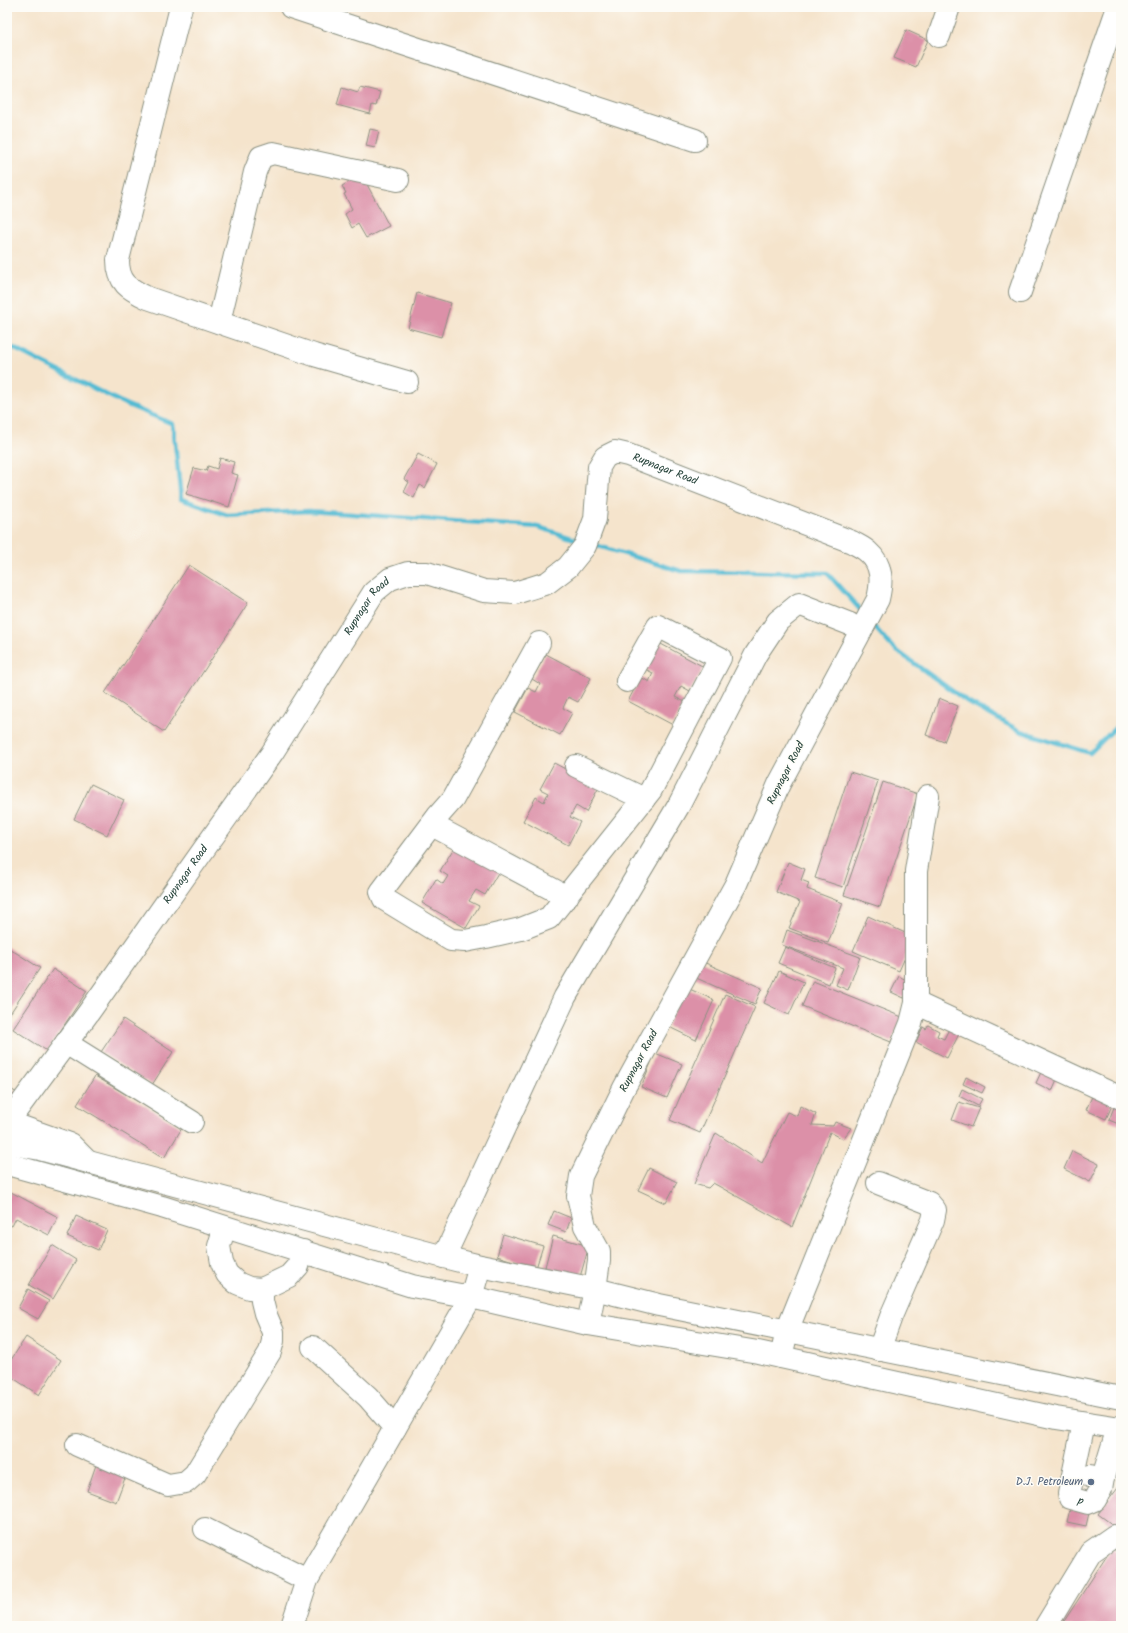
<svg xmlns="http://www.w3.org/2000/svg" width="1128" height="1633" viewBox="0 0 1128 1633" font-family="Kalam,sans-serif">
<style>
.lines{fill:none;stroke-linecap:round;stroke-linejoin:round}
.stream{stroke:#55bbd3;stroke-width:4.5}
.building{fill:#dc90a8}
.minor-casing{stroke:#8a9080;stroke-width:24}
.major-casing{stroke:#8a9080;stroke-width:24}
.minor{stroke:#fff;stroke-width:22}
.major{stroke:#fff;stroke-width:22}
.service-dot{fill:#5c6f8a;stroke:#fdfcf7;stroke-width:1.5}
.labels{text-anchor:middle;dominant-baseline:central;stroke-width:3;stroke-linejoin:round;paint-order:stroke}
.street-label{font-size:11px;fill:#1f3d34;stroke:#fdfcf7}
.service-label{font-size:11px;fill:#4e5e75;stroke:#fdfcf7;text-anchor:end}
</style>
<rect width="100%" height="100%" fill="#fdfcf7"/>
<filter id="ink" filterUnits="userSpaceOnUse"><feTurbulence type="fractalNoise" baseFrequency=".025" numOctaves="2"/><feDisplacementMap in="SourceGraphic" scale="8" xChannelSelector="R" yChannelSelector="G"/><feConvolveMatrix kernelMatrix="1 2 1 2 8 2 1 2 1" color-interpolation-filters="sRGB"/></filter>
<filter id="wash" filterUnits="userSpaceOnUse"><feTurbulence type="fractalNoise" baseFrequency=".012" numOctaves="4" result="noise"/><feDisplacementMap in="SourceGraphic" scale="16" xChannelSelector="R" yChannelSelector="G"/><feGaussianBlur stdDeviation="0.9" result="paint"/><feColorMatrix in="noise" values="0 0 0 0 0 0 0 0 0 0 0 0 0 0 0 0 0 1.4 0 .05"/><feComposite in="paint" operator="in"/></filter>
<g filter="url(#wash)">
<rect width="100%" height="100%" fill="#f5e4cc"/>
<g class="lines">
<g class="stream">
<path d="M7,345l118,59 48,20 8,75 46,16 82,-4 229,16 43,14"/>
<path d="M592,544l89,27 146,2 37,41"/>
<path d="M871,623l22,25 76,55 51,28 70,22 31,-31"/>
</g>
</g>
<g id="blocks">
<g class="building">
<path d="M906,30l22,10 -12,27 -22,-9z"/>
<path d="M342,87l16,5 2,-5 20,5 -4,14 -4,-1 -2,9 -33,-9z"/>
<path d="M370,129l9,2 -4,17 -9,-2z"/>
<path d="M362,175l27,51 -23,12 -8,-14 -6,4 -7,-14 7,-5 -8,-15 2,-1 -4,-7z"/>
<path d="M417,293l34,10 -10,34 -33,-9z"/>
<path d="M418,454l19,10 -12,24 -5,-3 -6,13 -10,-6 5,-10 -5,-3z"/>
<path d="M220,458l14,4 -3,11 7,2 -9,32 -43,-13 8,-26 12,3 2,-5 9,3z"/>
<path d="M189,565l59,38 -84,129 -59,-39z"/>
<path d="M659,643l45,24 -14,24 -9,-5 -6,11 10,5 -12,23 -45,-24 13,-24 8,5 4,-9 -8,-4z"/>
<path d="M546,654l45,24 -13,24 -10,-5 -5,11 9,5 -12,22 -45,-23 13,-24 8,4 4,-8 -8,-5z"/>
<path d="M939,698l19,8 -14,36 -18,-7z"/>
<path d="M554,763l45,24 -13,25 -10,-6 -6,11 10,5 -12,23 -45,-24 13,-24 8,5 4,-9 -8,-4z"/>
<path d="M850,772l28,9 -35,106 -28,-9z"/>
<path d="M883,782l35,12 -38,113 -36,-12z"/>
<path d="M91,784l33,16 -17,35 -33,-16z"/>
<path d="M455,846l44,25 -14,24 -9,-5 -7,11 10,5 -13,22 -44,-25 14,-24 7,5 5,-8 -8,-5z"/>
<path d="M788,862l17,7 -4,11 8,3 -2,6 36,14 -15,40 -39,-15 11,-26 -24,-10z"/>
<path d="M868,916l46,21 -15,34 -46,-20z"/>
<path d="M787,930l73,27 -12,33 -12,-5 7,-17 -61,-23z"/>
<path d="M7,947l33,21 -33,50z"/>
<path d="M785,947l50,21 -6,16 -51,-21z"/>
<path d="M701,961l61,27 -7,16 -61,-27z"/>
<path d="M53,969l34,22 -40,60 -34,-22z"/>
<path d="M779,971l25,11 -15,33 -25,-12z"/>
<path d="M899,976l12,7 -7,15 -13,-6z"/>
<path d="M813,981l89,36 -11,25 -89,-36z"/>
<path d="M685,987l29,13 -18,40 -29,-14z"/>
<path d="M725,994l30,13 -55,126 -30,-13z"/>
<path d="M123,1019l50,33 -21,33 -51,-33z"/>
<path d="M928,1025l11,6 -2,5 7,3 5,-10 10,5 -12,24 -31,-16 7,-15 3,2z"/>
<path d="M655,1053l27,11 -15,34 -26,-11z"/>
<path d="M1042,1070l16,7 -6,14 -16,-8z"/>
<path d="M95,1076l87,52 -18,30 -87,-53z"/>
<path d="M966,1077l19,10 -3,6 -19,-9z"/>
<path d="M7,1087l12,7 -12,20z"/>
<path d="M962,1089l20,10 -4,7 -19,-10z"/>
<path d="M1094,1092l20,9 -8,18 -20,-9z"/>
<path d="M959,1102l20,6 -8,19 -19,-7z"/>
<path d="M1116,1102l5,3v20l-12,-5z"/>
<path d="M800,1106l16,8 -4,11 21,1 2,-4 16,6 -8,11 -13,-7 -38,95 -79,-44 -5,5 -14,-4 22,-51 46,30 25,-51 10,4z"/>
<path d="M1072,1151l27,13 -9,18 -26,-13z"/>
<path d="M649,1168l28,14 -11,21 -28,-13z"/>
<path d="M11,1192l47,25 -9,18 -33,-17 -4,8 -5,-2v-25z"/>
<path d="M554,1211l17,7 -5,14 -18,-7z"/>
<path d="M76,1216l31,14 -9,20 -31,-14z"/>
<path d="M503,1234l40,12 -7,22 -39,-12z"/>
<path d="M553,1236l36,10 -9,31 -35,-10z"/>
<path d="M52,1245l24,15 -23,39 -24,-14z"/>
<path d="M28,1289l21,12 -11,18 -20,-11z"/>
<path d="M26,1337l35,23 -22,35 -32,-21v-8z"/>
<path d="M98,1459l30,11 -12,32 -29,-11z"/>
<path d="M1121,1484v39l-4,5 -19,-14z"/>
<path d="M1070,1509l19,4 -3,13 -19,-4z"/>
<path d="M1112,1548l9,6v72h-60z"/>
</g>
</g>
</g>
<g filter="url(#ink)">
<use href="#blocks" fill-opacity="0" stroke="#8a9080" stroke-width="1"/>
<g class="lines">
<defs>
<g id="minor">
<path d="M181,7l-63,253c0,23 11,29 30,38l166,57 93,27"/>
<path d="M291,7l404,133"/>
<path d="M939,36l10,-29"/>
<path d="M1020,292l98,-285"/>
<path d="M219,322l36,-150 6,-15 12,-4 125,27"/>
<path d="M539,643l-86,156 -15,17 -57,76 3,7 67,41 14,1 21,-4 35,-8 28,-11 102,-128 69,-132 -62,-32 -31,55"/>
<path d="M576,766l68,33"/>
<path d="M432,825l135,72"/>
<path d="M916,1003l205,95"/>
<path d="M66,1043l126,79"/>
<path d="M8,1122l62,22 17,17"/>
<path id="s1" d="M7,1123l82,-111 183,-259 102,-161 16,-13 18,-6h19l57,18 31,2 32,-10 21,-16 17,-21 10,-27 4,-52 6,-10 10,-5 13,3 224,87c5,3 12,6 16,10 15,13 14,30 10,47l-99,185 -43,100 -112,204 -43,88 -3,20 7,30 14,25v10l-4,28 -7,35"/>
<path d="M878,1183l51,20 6,7 -2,10 -41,94 -13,36"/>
<path d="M222,1236l-3,10 3,17 5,11 10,9 12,5 13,1 27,-13 9,-10 5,-15"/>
<path d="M444,1257l121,-260 114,-192 77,-151 22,-33 21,-17 51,20"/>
<path d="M313,1347l55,50 27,31"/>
<path d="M781,1357l6,-26 124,-308 5,-20v-132l12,-75"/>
<path id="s2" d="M1084,1423l-15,71 1,4 18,5 7,-3 6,-11 2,-12"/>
<path d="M77,1445l91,40 18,-3 9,-8 75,-122 3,-11v-9l-8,-19 -3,-12v-12"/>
<path d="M1090,1476l6,2 7,-1 15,-49"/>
<path d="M205,1529l102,51"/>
<path d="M292,1626l15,-46 164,-283 9,-31"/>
<path d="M1046,1626l45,-74 23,-16 7,2"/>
</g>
<g id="major">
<path d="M7,1143l33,6 404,108 36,9 115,23 64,16 462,93"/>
<path d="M7,1164l155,43 250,79 59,11 117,27 170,28 298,66 65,10"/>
</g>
</defs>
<use href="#minor" class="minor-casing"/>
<use href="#major" class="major-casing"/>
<use href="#minor" class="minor"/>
<use href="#major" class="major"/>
</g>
</g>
<circle class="service-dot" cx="1091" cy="1482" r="4"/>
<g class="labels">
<g class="street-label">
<text stroke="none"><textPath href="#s1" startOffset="1039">Rupnagar Road</textPath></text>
<text stroke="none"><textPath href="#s1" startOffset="630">Rupnagar Road</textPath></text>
<text transform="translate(786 773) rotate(-63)">Rupnagar Road</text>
<text stroke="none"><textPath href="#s1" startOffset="306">Rupnagar Road</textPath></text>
<text transform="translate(639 1061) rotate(-62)">Rupnagar Road</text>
<text stroke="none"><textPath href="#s2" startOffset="88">p</textPath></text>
</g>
<g class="service-label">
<text x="1083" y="1482">D.J. Petroleum</text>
</g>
</g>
<rect width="1128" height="1633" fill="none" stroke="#fdfcf7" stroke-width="24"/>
</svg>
